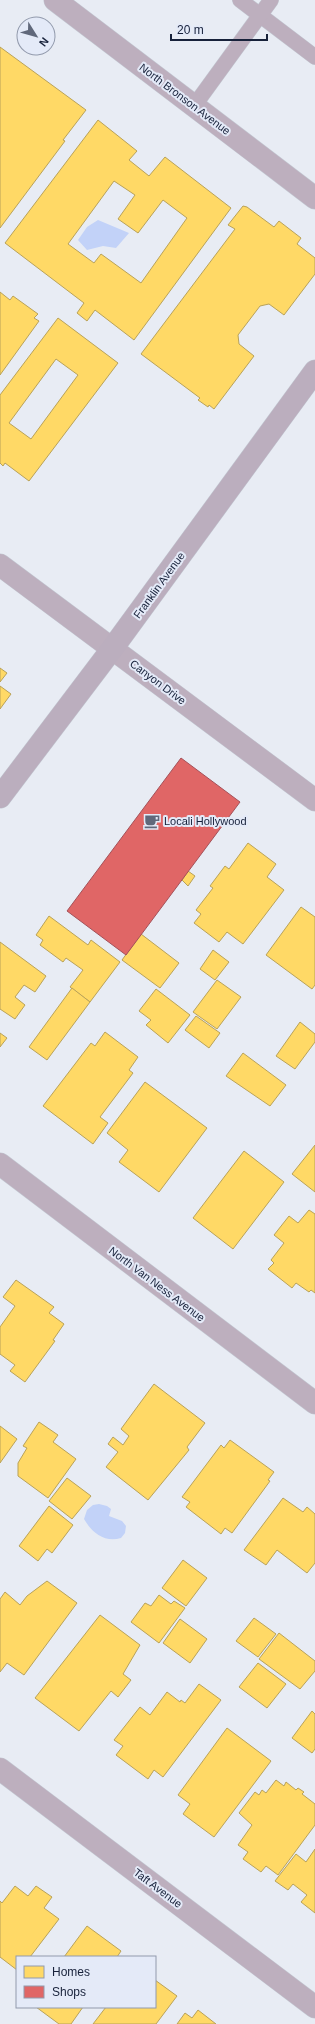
<svg xmlns="http://www.w3.org/2000/svg" width="315" height="2024" viewBox="0 0 315 2024" font-family="Arial,sans-serif">
<style>
.water{fill:#c2d2f8}
.homes{fill:#ffd966;stroke:#b9a259;fill-rule:evenodd}
.shops{fill:#e06666;stroke:#a45159}
.lines{fill:none;stroke-linecap:round;stroke-linejoin:round}
.service-casing{stroke:#c3c8d2;stroke-width:16}
.minor-casing{stroke:#c3c8d2;stroke-width:23}
.tertiary-casing{stroke:#c3c8d2;stroke-width:23}
.secondary-casing{stroke:#c3c8d2;stroke-width:23}
.service{stroke:#bdafbe;stroke-width:15}
.minor{stroke:#bdafbe;stroke-width:22}
.tertiary{stroke:#bdafbe;stroke-width:22}
.secondary{stroke:#bbaebe;stroke-width:22}
.labels{text-anchor:middle;dominant-baseline:central;stroke-width:4;stroke-linejoin:round;paint-order:stroke}
.street-label{font-size:11px;fill:#17213a;stroke:#e4eaf8}
.poi-label{font-size:11px;fill:#17213a;stroke:#e4eaf8;text-anchor:start}
</style>
<rect width="100%" height="100%" fill="#e8ecf4"/>
<g class="water">
<path d="M98,220l31,13 -13,15 -13,-2 -16,4 -9,-10 9,-13z"/>
<path d="M99,1504l8,2 4,3 -2,7 13,5 4,5 -1,7 -4,5c-16,5 -29,-5 -37,-19l3,-9 6,-5z"/>
</g>
<g class="homes">
<path d="M0,47l86,63 -23,30 2,1 -65,87z"/>
<path d="M98,120l39,31 -8,9 20,16 16,-19 66,51 -97,132 -39,-30 -8,11 -10,-8 7,-10 -79,-60zM114,181l21,14 -17,24 20,14 25,-33 24,18 -46,65 -40,-29 -7,9 -26,-19z"/>
<path d="M243,206l4,1 27,20 5,-6 22,17 -4,6 18,14v16l-31,41 -15,-11 -9,2 -22,29 1,9 15,12 -40,53 -5,-4 -1,2 -10,-7 2,-2 -59,-44 94,-125 -7,-4z"/>
<path d="M0,292l10,8 3,-4 25,18 -4,4 5,3 -39,54z"/>
<path d="M58,318l60,45 -89,118 -24,-18 -2,3 -3,-3v-68zM56,359l22,16 -47,64 -22,-16z"/>
<path d="M0,668l7,5 -7,9z"/>
<path d="M0,686l11,8 -11,15z"/>
<path d="M248,843l28,21 -9,13 17,13 -41,54 -16,-12 -8,10 -25,-19 7,-9 -5,-4 17,-22 -3,-2 15,-20 4,3z"/>
<path d="M188,871l7,5 -7,10 -6,-6z"/>
<path d="M301,907l14,10v68l-3,4 -46,-34z"/>
<path d="M49,916l39,29 3,-5 29,22 -30,40 -20,-15 13,-17 -17,-12 -3,4 -23,-17 3,-5 -7,-5z"/>
<path d="M141,934l38,29 -19,25 -38,-28z"/>
<path d="M0,942l46,34 -11,16 -11,-7 -9,12 10,8 -10,14 -15,-10z"/>
<path d="M213,950l16,12 -14,18 -15,-11z"/>
<path d="M217,980l24,17 -24,32 -24,-17z"/>
<path d="M72,988l18,14 -43,58 -18,-13z"/>
<path d="M156,989l34,26 -22,28 -22,-18 5,-5 -12,-9z"/>
<path d="M196,1016l24,17 -11,15 -24,-18z"/>
<path d="M300,1022l15,12v8l-20,27 -19,-13z"/>
<path d="M105,1032l33,25 -9,13 4,3 -33,44 8,6 -15,21 -50,-38 48,-63 4,3z"/>
<path d="M0,1033l7,5 -7,9z"/>
<path d="M243,1053l43,32 -16,21 -44,-30z"/>
<path d="M145,1082l62,46 -48,64 -40,-30 9,-12 -21,-17z"/>
<path d="M315,1145v47l-23,-18z"/>
<path d="M244,1151l40,31 -51,67 -40,-31z"/>
<path d="M309,1210l6,4v79l-4,-3 -2,2 -13,-9 -4,5 -24,-19 6,-6 -3,-3 13,-17 -10,-8 15,-19 9,7z"/>
<path d="M16,1280l38,27 -5,6 15,11 -11,16 2,1 -30,41 -15,-11 5,-6 -15,-11v-27l15,-21 -12,-9z"/>
<path d="M154,1384l51,39 -18,24 2,3 -41,50 -42,-33 12,-15 -10,-8 5,-7 10,8 6,-9 -8,-7z"/>
<path d="M39,1422l19,13 -5,7 23,17 -28,39 -30,-22v-13l9,-15 -4,-2z"/>
<path d="M0,1426l17,13 -17,24z"/>
<path d="M230,1440l44,32 -6,8 2,1 -38,52 -7,-5 -4,6 -35,-27 4,-5 -8,-5 39,-52 3,3z"/>
<path d="M67,1478l24,18 -19,23 -23,-18z"/>
<path d="M283,1498l20,14 4,-5 8,7v49l-8,10 -30,-23 -11,15 -22,-15z"/>
<path d="M49,1506l24,19 -21,28 -5,-4 -9,12 -19,-15z"/>
<path d="M183,1560l24,18 -21,28 -24,-18z"/>
<path d="M47,1581l30,22 -53,72 -17,-12 -7,9v-73l5,-7 15,13 7,-9z"/>
<path d="M159,1595l12,9 3,-3 11,7 -26,35 -28,-21 14,-19 6,3z"/>
<path d="M100,1615l40,30 -17,29 8,6 -13,17 -7,-6 -32,40 -44,-33z"/>
<path d="M254,1618l22,16 -18,23 -22,-16z"/>
<path d="M180,1619l27,20 -17,24 -27,-20z"/>
<path d="M279,1633l36,28v10l-15,18 -41,-30z"/>
<path d="M258,1663l28,21 -19,24 -28,-21z"/>
<path d="M199,1684l22,16 -58,77 -9,-7 -6,9 -32,-24 7,-9 -9,-6 26,-33 10,8 17,-23 13,10 1,-2 4,3z"/>
<path d="M312,1711l3,3v35l-3,4 -20,-15z"/>
<path d="M227,1728l44,33 -57,76 -31,-23 7,-10 -12,-9z"/>
<path d="M276,1780l8,6 2,-4 10,8 2,-2 6,4 -2,2 13,10v21l-37,50 -12,-9 -5,6 -18,-13 5,-7 -10,-7 14,-20 -13,-12 16,-21 4,3 3,-5 4,3z"/>
<path d="M315,1849v64l-14,-11 6,-7 -14,-11 -5,6 -13,-9 21,-27 10,8z"/>
<path d="M15,1886l13,10 8,-10 16,11 -8,11 15,11 -29,38h-13v13l-17,-13v-56l2,2z"/>
<path d="M87,1926l34,25 -4,6h-53z"/>
<path d="M155,1980l22,16 -21,28h-63l13,-17h49z"/>
<path d="M36,2007h47l-12,17h-12z"/>
<path d="M198,2010l18,14h-39l8,-11 7,5z"/>
</g>
<path class="shops" d="M181,758l59,44 -114,153 -59,-44z"/>
<g class="lines">
<defs>
<g id="service">
<path d="M240,0l75,57"/>
<path d="M194,106l77,-106"/>
</g>
<g id="minor">
<path d="M0,565l315,235"/>
<path d="M0,1164l315,239"/>
<path d="M0,1769l315,238"/>
</g>
<path id="tertiary" d="M55,0l260,198"/>
<path id="secondary" d="M0,797l112,-148 203,-278"/>
</defs>
<use href="#service" class="service-casing"/>
<use href="#minor" class="minor-casing"/>
<use href="#tertiary" class="tertiary-casing"/>
<use href="#secondary" class="secondary-casing"/>
<use href="#service" class="service"/>
<use href="#minor" class="minor"/>
<use href="#tertiary" class="tertiary"/>
<use href="#secondary" class="secondary"/>
</g>
<defs>
<symbol id="cafe-bare" viewBox="-9 -9 18 18"><path d="M-5.5-4.5H6V0H3Q3 3.5 0 3.5H-2.5Q-5.5 3.5-5.5 0ZM3-3.2v2h1.7v-2ZM-6 4.5H4V6H-6Z" fill="#60687b" stroke="#e4eaf8" stroke-width="2.5" paint-order="stroke"/></symbol>
</defs>
<g fill-rule="evenodd">
<use href="#cafe-bare" x="141" y="810" width="22" height="22"/>
</g>
<g class="labels">
<g class="street-label">
<text transform="translate(185 99) rotate(37)">North Bronson Avenue</text>
<text transform="translate(159 585) rotate(-54)">Franklin Avenue</text>
<text transform="translate(158 682) rotate(37)">Canyon Drive</text>
<text transform="translate(157 1284) rotate(37)">North Van Ness Avenue</text>
<text transform="translate(158 1888) rotate(37)">Taft Avenue</text>
</g>
<g class="poi-label">
<text x="164" y="821">Locali Hollywood</text>
</g>
</g>
<rect x="16" y="1956" width="140" height="52" fill="#e4eaf8" stroke="#929aac"/>
<rect x="24" y="1966" width="20" height="12" fill="#ffd966" stroke="#929aac"/>
<text x="52" y="1976" font-size="12" fill="#17213a">Homes</text>
<rect x="24" y="1986" width="20" height="12" fill="#e06666" stroke="#929aac"/>
<text x="52" y="1996" font-size="12" fill="#17213a">Shops</text>
<g transform="translate(36 36) rotate(127)"><circle r="19" fill="#e4eaf8" stroke="#929aac"/>
<path d="M0-3L7 15L0 10L-7 15Z" fill="#60687b"/>
<text y="-6" font-size="11" font-weight="bold" text-anchor="middle" fill="#17213a">N</text>
</g>
<path d="M171 34v6h96v-6" fill="none" stroke="#17213a" stroke-width="2"/>
<text x="177" y="34" font-size="12" fill="#17213a" stroke="#e4eaf8" stroke-width="3" paint-order="stroke">20 m</text>
</svg>
